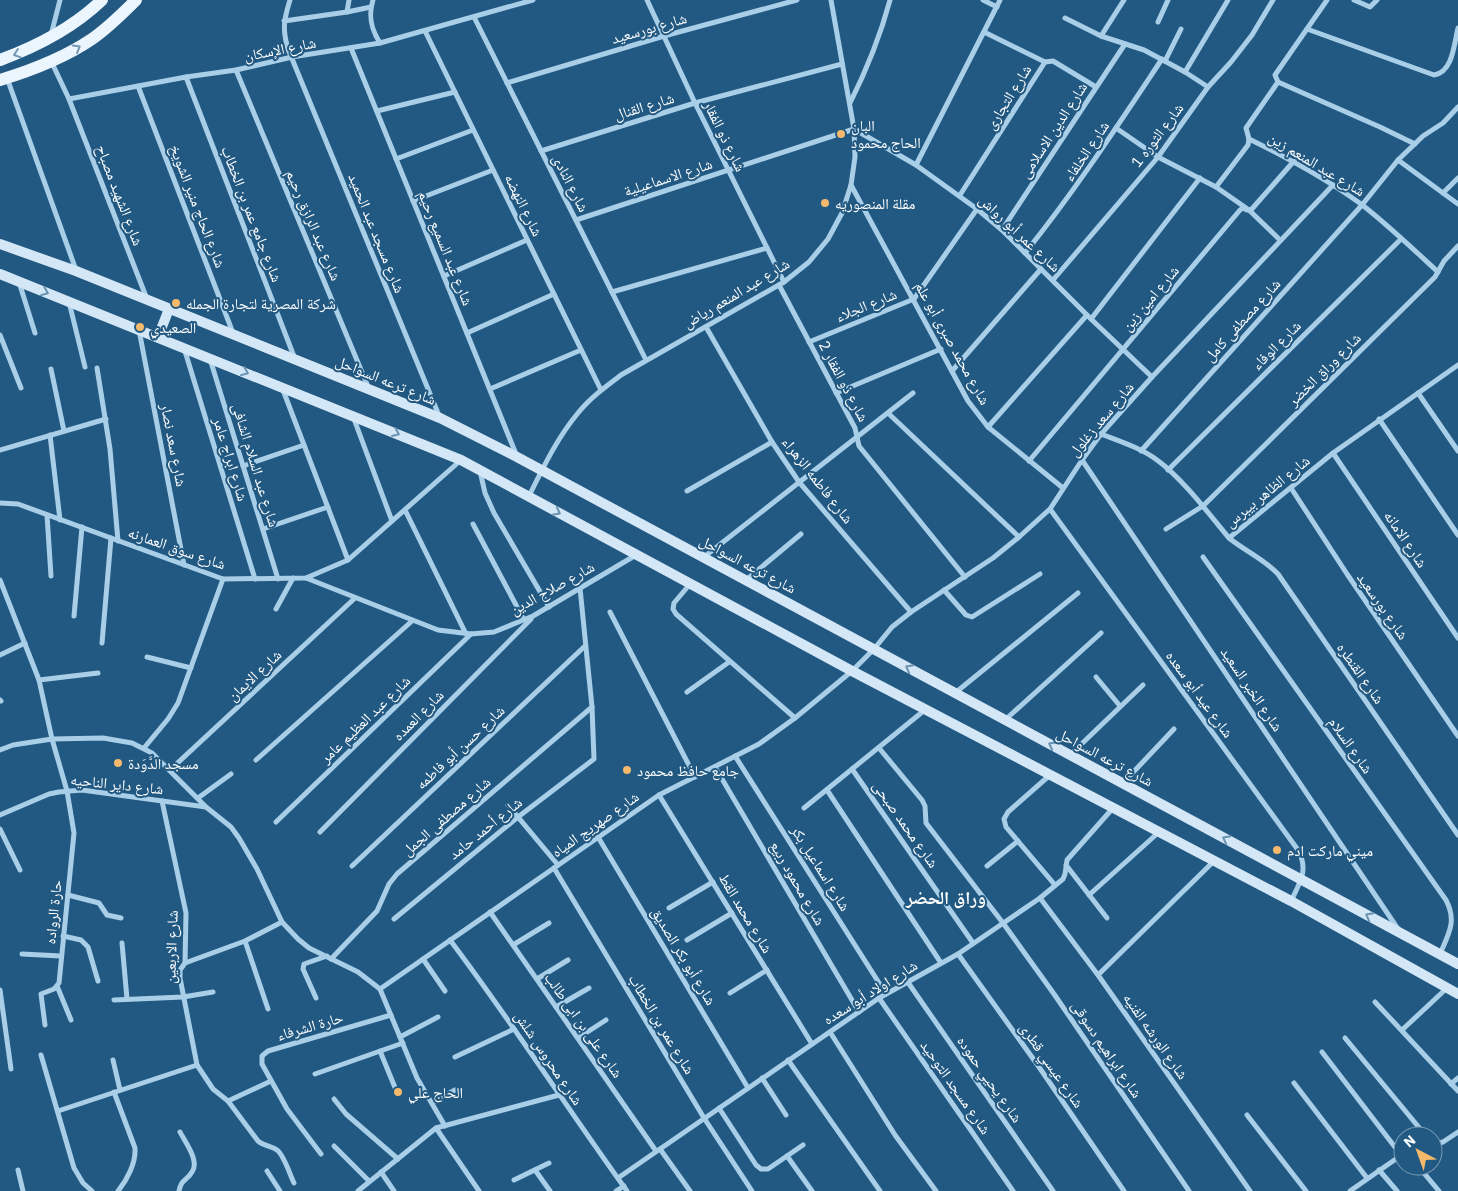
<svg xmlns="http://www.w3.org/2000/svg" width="1458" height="1191" viewBox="0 0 1458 1191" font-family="'IBM Plex Sans','Noto Naskh Arabic',sans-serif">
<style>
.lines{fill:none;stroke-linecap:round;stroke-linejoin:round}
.minor{stroke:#a9cee8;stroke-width:5}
.secondary{stroke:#d3e7f7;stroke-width:10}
.primary{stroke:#ebf5fe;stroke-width:12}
.oneway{stroke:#7297b4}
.oneway2{stroke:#6992b1}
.poi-dot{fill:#f4b96b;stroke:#225982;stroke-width:2}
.labels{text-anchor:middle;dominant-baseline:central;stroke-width:4;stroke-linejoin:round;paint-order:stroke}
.street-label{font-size:15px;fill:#fff;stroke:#225982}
.poi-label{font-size:15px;fill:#fff;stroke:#225982;text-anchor:start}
.quarter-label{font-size:18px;font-weight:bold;fill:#fff;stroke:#225982}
</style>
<rect width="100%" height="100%" fill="#225982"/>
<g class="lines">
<g class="minor">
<path d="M290,0c-6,19 -8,29 -2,49l152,369"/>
<path d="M373,0c-5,16 -2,29 7,43"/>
<path d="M647,0l48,103 89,179"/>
<path d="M983,0l14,7"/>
<path d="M1354,0l16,7 7,-7"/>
<path d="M347,12l2,-12"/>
<path d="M474,17l172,343"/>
<path d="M1065,18l36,18 43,14 41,22 23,15"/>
<path d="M284,21l63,-9 24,-5"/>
<path d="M1158,22l10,-22"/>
<path d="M1307,29l127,46c19,-3 20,-31 24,-47"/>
<path d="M425,31l176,359"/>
<path d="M984,32l61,30"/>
<path d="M51,35l9,-35"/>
<path d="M1101,36l23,-36"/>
<path d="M351,48l165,406"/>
<path d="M1165,61l16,-32"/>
<path d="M52,63l17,36 117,-22 50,-7 56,-13 88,-14 153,-43"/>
<path d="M236,70l133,319"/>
<path d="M1185,72l43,-72"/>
<path d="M186,77l109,282"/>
<path d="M7,78l69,192"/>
<path d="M1278,82l102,45 35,17"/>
<path d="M507,83l157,-47 133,-36"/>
<path d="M138,86l95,247"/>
<path d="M69,99l78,200"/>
<path d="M850,103c17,-34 30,-66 40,-103"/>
<path d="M377,111l78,-19"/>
<path d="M1116,128l42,29 58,30 33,23 31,30"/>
<path d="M1249,139c39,19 76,39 112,65 27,21 52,45 77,68"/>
<path d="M541,151l154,-48 147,-39"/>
<path d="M396,159l77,-29"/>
<path d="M1398,160l60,44"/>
<path d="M916,165l84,-165"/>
<path d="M851,185l117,216 20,26 75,61"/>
<path d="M1216,187l32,-42 1,-6 -3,-11 32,-46 -3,-7 52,-75"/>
<path d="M1443,193l15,-15"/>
<path d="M960,195l85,-133 8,-1 43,26"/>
<path d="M413,201l80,-31"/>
<path d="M576,220l278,-91 62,36 61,44 25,21 89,89 61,58"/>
<path d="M1002,230l123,-186"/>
<path d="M1025,253c50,-62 93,-128 137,-194"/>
<path d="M444,276l83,-36"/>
<path d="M1053,280l105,-123 50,-70 23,-25 21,-27 21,-35"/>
<path d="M19,282l16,51"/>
<path d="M779,285l76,143 4,18 106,131"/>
<path d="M612,292l155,-44"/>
<path d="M69,302l16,65"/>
<path d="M1091,319l109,-141"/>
<path d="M706,327l66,115 27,40 112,130"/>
<path d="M139,330l45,235"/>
<path d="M467,333l87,-39"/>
<path d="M0,335l21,53"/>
<path d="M809,342l105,-43 63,-90"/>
<path d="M184,348l71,231"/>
<path d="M210,359l68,220"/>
<path d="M97,368l13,81 8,92"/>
<path d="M51,369l13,62"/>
<path d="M952,371l89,-102"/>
<path d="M490,389l91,-39"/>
<path d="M283,390l65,170"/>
<path d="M836,393l105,-44"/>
<path d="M1418,393l40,58"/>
<path d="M888,413l131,124"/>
<path d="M354,419l38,102"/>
<path d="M1379,419l79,116"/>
<path d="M988,427l99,-112"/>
<path d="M1101,434c18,7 40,14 56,26 25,18 52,54 72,78l104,-85 125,-88"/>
<path d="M50,435l10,85"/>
<path d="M0,450l106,-31"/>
<path d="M1141,451l221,-246 36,-45 25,-24 20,-13 15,-16"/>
<path d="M1333,453l125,185"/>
<path d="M1082,460l316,469"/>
<path d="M1029,461l211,-251 3,-2 4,2h4l43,-49"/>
<path d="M243,466l61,-21"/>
<path d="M1168,470l233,-231"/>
<path d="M480,471l5,22 9,20 55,94"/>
<path d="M1291,488l56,86 111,162"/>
<path d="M687,491l85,-49"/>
<path d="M529,496c14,-28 28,-58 49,-83 12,-15 27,-26 43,-38l163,-93 25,-20 19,-23 14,-26 9,-28 4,-28 -1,-28 -23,-129"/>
<path d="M0,503l18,1 205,75 83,-1 42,-18 113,-100"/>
<path d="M1050,509l248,341c11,20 2,32 -7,51"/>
<path d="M405,510l61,124"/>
<path d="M47,515l4,61"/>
<path d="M473,524l51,96"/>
<path d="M263,529l65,-22"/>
<path d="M1166,529l37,-23 232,-229 9,-16 14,-15"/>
<path d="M1229,538c16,13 35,21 49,36l180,261"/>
<path d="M704,557l209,-164"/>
<path d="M1203,557l243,343c11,21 3,33 -6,54"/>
<path d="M306,578l132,52 33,4 23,-2 39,-16 103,-61"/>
<path d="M0,580l39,100 13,59 15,52 7,42 -15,150 -5,6 -13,5 4,31"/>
<path d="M746,580l55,-46"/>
<path d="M690,584l-16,19 -1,6 3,5 119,104"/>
<path d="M944,590l22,25 6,2 68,-43"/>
<path d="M276,609l17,-31"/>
<path d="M610,612l85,165"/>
<path d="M74,616l8,-89"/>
<path d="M102,643l9,-105"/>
<path d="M0,655l25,-12"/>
<path d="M147,657l44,11"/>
<path d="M1096,677l24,29"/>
<path d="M39,680l59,-7"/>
<path d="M687,692l42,-30"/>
<path d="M955,693l123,-100"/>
<path d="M0,700l1,1"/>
<path d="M1005,720l96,-87"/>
<path d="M144,748l24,-29 10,-16 45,-124"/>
<path d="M879,748l43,52 3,6 1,17 77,100 51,71 135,197"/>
<path d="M0,750l13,-5 39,-6 51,-1 29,5 20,10 54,54 25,20 8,11 18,31 25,53 16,17 11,9 49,24 22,17 37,89 28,48"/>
<path d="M1070,755l73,-70"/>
<path d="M735,756l151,238"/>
<path d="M256,760l156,-139"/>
<path d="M715,767l144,245"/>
<path d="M852,769l121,174"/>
<path d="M170,770l185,-172"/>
<path d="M1050,775l-42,37 -4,7 2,8 49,58"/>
<path d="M1123,783l51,-54"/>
<path d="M827,790l114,173"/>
<path d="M659,795l153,249"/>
<path d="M198,798l33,-24"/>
<path d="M162,801l24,112 -1,50 -5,7v8l17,87 16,24 15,12 30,40c6,5 13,5 19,9 7,5 13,25 17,33"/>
<path d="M508,805l50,60"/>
<path d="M804,808l122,-99"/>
<path d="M0,815l49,-21 10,-2 23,-2 124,17"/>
<path d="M276,822l195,-188"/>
<path d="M0,829l20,41"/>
<path d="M320,832l211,-213"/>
<path d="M598,837l150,251"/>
<path d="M1066,865l41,53"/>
<path d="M352,866l233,-220"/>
<path d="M987,866l31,-25"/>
<path d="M554,868l150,250 48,73"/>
<path d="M68,895l31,8 8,12 14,3"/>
<path d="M1089,895l70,-63"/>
<path d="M1040,898l58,77 152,216"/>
<path d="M669,908l44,-26"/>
<path d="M490,912l166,239"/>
<path d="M394,919l124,-102 76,-58 -2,-52 -12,-119"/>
<path d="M63,936l18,4 7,7 10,34"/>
<path d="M450,940c62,82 117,168 177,251"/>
<path d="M687,940l45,-27"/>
<path d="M245,941l23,68"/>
<path d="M122,943l5,56"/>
<path d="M513,945l36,-22"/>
<path d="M22,954l39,2"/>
<path d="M958,954l81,113 85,124"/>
<path d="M331,959l46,-48 12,-27 8,-10 195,-167"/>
<path d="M423,959l22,32"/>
<path d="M185,963l60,-22 37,-19"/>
<path d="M1098,975l116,-114"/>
<path d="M537,979l31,-19"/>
<path d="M907,981l146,210"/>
<path d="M57,986l14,34"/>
<path d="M380,989l279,-194 100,-51 36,-26 57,-47 22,-22 18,-22 19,-15 82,-54 26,-21 31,-28 32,-49 19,-26 51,-57 181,-192"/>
<path d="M0,990l11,79"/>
<path d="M730,993l37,-23"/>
<path d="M316,998l-13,-29 1,-5 23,-8"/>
<path d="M879,998l134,193"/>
<path d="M114,1000l69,-3 30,-5"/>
<path d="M1375,1002l83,89"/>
<path d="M556,1007l33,-19"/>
<path d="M1402,1030l45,-42"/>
<path d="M830,1032l65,103 41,56"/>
<path d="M400,1037l38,-20"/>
<path d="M578,1038l28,-18"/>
<path d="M1345,1038l81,98"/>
<path d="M380,1051l16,39"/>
<path d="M1322,1052l79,103"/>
<path d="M41,1055l33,113 9,15 9,8"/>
<path d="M455,1057l59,-28"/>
<path d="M113,1060l7,30"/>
<path d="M788,1060l92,131"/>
<path d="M315,1074l88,-31"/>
<path d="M762,1078l24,37"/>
<path d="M1294,1083l73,95"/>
<path d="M1451,1084l7,-6"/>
<path d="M114,1092l21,56c1,15 -8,32 -17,43"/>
<path d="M334,1099l12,15 52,45"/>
<path d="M228,1101l43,-20"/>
<path d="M432,1103l23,-13"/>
<path d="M719,1108l37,57 5,4h7l35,-24"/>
<path d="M58,1111l139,-46"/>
<path d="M1247,1115l59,76"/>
<path d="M436,1128l43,63"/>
<path d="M1433,1145l10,-3 15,-10"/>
<path d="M334,1146l35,35"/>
<path d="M660,1149l30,42"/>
<path d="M321,1154l-34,-45 -25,-45v-8l6,-5 123,-36"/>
<path d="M787,1156l25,35"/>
<path d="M1418,1166l21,25"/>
<path d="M18,1170l5,21"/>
<path d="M535,1170l15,21"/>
<path d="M1379,1170l18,21"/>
<path d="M267,1171l13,20"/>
<path d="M381,1172l13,19"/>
<path d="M618,1178l261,-180 79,-44 82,-56 23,-19 2,-5 2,-14 46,-52"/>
<path d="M514,1180l35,-17"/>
<path d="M179,1191c2,-12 8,-10 13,-19 8,-11 -7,-30 -12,-40"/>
<path d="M358,1191l78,-63 123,-33"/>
<path d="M616,1191l8,-5"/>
<path d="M1350,1191l53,-37"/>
</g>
<g class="secondary">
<path d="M0,244l76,27 364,147 77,39 941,507"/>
<path d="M0,274l461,186 391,211 439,230 167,93"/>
<path d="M158,337l11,-28"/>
</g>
<g class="primary">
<path d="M0,60c38,-14 73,-32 102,-60"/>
<path d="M0,80c33,-10 64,-22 92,-41 16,-11 30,-25 44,-39"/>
</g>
</g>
<defs><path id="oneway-chevron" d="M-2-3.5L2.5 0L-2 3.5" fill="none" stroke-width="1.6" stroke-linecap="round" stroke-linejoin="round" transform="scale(1.25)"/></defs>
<g class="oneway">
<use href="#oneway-chevron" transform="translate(77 48) rotate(-30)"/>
<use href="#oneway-chevron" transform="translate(17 54) rotate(161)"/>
</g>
<g class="oneway2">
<use href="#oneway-chevron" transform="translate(45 292) rotate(22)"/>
<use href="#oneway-chevron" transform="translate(245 372) rotate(22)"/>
<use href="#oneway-chevron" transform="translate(396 433) rotate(23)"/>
<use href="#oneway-chevron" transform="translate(557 512) rotate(28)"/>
<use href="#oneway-chevron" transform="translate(909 668) rotate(-152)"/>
<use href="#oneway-chevron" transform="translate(1052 745) rotate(-152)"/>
<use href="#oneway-chevron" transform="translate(1226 839) rotate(-152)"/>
<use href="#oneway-chevron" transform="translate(1369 916) rotate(-152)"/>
</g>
<g class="poi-dot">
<circle cx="841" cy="134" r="5"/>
<circle cx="825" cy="203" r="5"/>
<circle cx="176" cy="303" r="5"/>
<circle cx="140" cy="327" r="5"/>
<circle cx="118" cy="763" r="5"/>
<circle cx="627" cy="770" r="5"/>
<circle cx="1277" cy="850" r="5"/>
<circle cx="398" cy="1092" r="5"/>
</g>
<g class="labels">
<g class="street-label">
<text transform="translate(649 28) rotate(-16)">شارع بورسعيد</text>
<text transform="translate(280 49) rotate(-11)">شارع الإسكان</text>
<text transform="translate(1008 97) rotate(-58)">شارع التجارى</text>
<text transform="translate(644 106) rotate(-17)">شارع القنال</text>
<text transform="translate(1053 130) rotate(-57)">شارع الدين الاسلامى</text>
<text transform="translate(1157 135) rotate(-53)">شارع الثوره 1</text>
<text transform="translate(725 136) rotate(64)">شارع ذو الفقار</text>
<text transform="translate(1086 151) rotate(-56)">شارع الخلفاء</text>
<text transform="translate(1317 164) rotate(31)">شارع عبد المنعم زين</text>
<text transform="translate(668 177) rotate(-18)">شارع الاسماعيلية</text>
<text transform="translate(571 183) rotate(63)">شارع النادى</text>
<text transform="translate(120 195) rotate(69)">شارع الشهيد مصباح</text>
<text transform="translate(524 205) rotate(64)">شارع النهضه</text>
<text transform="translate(198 206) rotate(69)">شارع الحاج منير الشويخ</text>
<text transform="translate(252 214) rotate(69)">شارع جامع عمر بن الخطاب</text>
<text transform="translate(314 225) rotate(67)">شارع عبد الرازق رحيم</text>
<text transform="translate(377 233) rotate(68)">شارع مسجد عبد الحميد</text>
<text transform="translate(1020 233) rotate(43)">شارع عمر أبو رواش</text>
<text transform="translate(446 248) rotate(68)">شارع عبد السميع رحيم</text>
<text transform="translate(736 293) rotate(-31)">شارع عبد المنعم رياض</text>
<text transform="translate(1150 298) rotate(-50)">شارع امين زين</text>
<text transform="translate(866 305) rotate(-22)">شارع الجلاء</text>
<text transform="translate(1242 320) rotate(-48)">شارع مصطفى كامل</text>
<text transform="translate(953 343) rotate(61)">شارع محمد صبرى أبو علم</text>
<text transform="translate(1276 345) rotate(-45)">شارع الوفاء</text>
<text transform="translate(1324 369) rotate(-45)">شارع وراق الخضر</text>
<text transform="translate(386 380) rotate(22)">شارع ترعه السواحل</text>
<text transform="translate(844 381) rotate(62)">شارع ذو الفقار 2</text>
<text transform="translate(1101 419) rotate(-50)">شارع سعد زغلول</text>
<text transform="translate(174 445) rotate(79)">شارع سعد نصار</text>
<text transform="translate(231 459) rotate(73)">شارع ابراج عامر</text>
<text transform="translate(256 465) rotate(73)">شارع عبد السلام الشافى</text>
<text transform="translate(818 480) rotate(52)">شارع فاطمه الزهراء</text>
<text transform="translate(1267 491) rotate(-39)">شارع الظاهر بيبرس</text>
<text transform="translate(1406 539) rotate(56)">شارع الامانه</text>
<text transform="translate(177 548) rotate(19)">شارع سوق العمارنه</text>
<text transform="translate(748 564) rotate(28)">شارع ترعه السواحل</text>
<text transform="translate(552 588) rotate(-29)">شارع صلاح الدين</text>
<text transform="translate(1383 606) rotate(55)">شارع بورسعيد</text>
<text transform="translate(1361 673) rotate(55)">شارع القنطره</text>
<text transform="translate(254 675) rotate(-43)">شارع الايمان</text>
<text transform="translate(1252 689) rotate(56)">شارع الخبر السعيد</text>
<text transform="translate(1200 694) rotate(54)">شارع عيد أبو سعده</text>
<text transform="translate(418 715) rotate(-45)">شارع العمده</text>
<text transform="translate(365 719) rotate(-44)">شارع عبد العظيم عامر</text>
<text transform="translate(1351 745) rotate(55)">شارع السلام</text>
<text transform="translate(460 747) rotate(-43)">شارع حسن أبو فاطمه</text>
<text transform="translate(1105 757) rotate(28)">شارع ترعه السواحل</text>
<text transform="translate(117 784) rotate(6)">شارع داير الناحيه</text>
<text transform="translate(446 816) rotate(-41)">شارع مصطفى الجمل</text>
<text transform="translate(595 824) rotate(-35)">شارع صهريج المياه</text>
<text transform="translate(906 824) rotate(55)">شارع محمد صبحى</text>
<text transform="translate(485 828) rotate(-39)">شارع أحمد حامد</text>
<text transform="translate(821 868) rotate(58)">شارع اسماعيل بكر</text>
<text transform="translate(798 883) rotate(60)">شارع محمود ربيع</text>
<text transform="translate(53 912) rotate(-84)">حارة الرواده</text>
<text transform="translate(746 913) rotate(59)">شارع محمد القط</text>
<text transform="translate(171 947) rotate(-88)">شارع الاربعين</text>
<text transform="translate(684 956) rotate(59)">شارع أبو بكر الصديق</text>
<text transform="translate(870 992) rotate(-32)">شارع اولاد أبو سعده</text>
<text transform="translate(662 1024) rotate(59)">شارع عمر بن الخطاب</text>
<text transform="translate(584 1025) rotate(55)">شارع على بن ابى طالب</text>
<text transform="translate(310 1026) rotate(-16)">حارة الشرفاء</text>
<text transform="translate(1156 1036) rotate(55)">شارع الورشه الفنيه</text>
<text transform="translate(1107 1049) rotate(56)">شارع ابراهيم دسوقى</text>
<text transform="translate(549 1058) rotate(56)">شارع محروس شلش</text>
<text transform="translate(1052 1065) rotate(55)">شارع عيسي قطرى</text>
<text transform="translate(990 1079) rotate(55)">شارع يحيي حموده</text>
<text transform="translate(956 1087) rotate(55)">شارع مسجد التوحيد</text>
</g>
<g class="poi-label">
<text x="851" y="125">البان<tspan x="851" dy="17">الحاج محمود</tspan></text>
<text x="835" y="203">مقلة المنصوريه</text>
<text x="186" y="303">شركة المصرية لتجارة الجمله</text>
<text x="150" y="327">الصعيدي</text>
<text x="128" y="763">مسجد الدَّوَدة</text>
<text x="637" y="770">جامع حافظ محمود</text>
<text x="1287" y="850">ميني ماركت ادم</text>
<text x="408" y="1092">الحاج علي</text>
</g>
<g class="quarter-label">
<text x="946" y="897">وراق الحضر</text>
</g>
</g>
<g transform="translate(1418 1151) rotate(319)"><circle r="24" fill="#225982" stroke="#7a9bb4"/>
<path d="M0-4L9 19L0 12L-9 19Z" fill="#f4b96b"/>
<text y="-8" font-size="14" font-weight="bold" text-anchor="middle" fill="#ffffff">N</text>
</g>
</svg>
